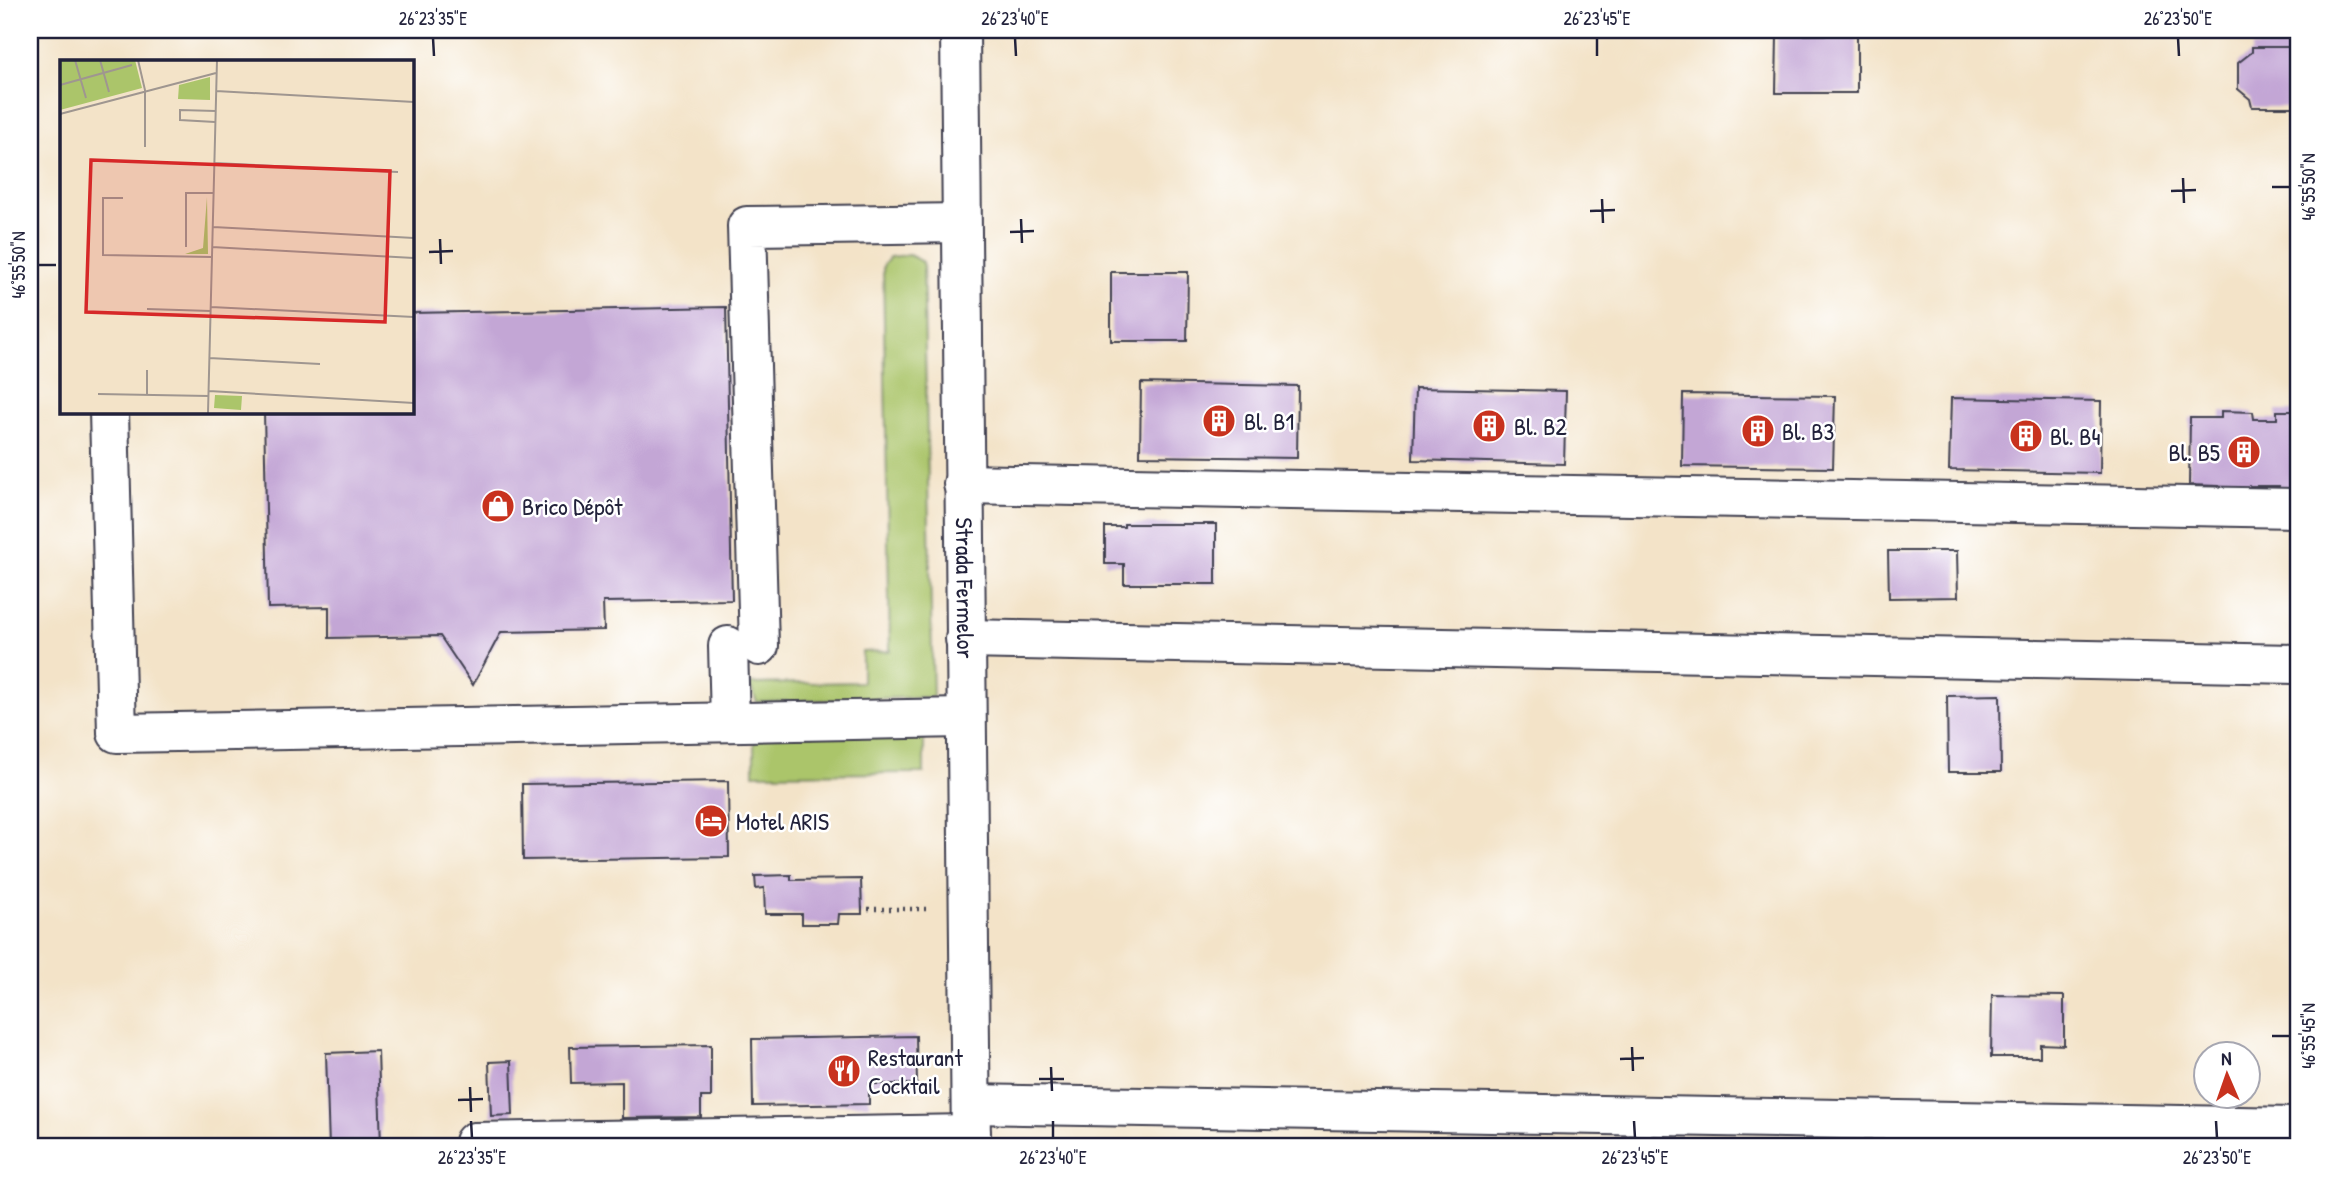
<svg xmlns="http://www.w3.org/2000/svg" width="2328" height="1177" viewBox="0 0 2328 1177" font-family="'Patrick Hand',sans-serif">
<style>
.green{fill:#abc56a;stroke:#667452;stroke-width:2}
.building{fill:#c3a6d5}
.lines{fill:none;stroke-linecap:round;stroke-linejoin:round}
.minor-casing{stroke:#413f50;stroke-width:42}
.path{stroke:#413f50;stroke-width:4.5;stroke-dasharray:2 5;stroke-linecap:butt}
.minor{stroke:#fff;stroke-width:38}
.ticks{fill:none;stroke:#22223b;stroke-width:2.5}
.labels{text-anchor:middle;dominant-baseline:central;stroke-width:5;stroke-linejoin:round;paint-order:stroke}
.poi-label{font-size:24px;fill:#22223b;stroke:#fff;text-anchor:start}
.street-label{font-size:24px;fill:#22223b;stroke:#fff}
.inset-road{fill:none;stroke:#9f9690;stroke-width:2}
.view{fill:#d62828;fill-opacity:0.15;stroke:#d62828;stroke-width:3.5}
.inset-edge{fill:none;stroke:#22223b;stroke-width:3.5}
.neatline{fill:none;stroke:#22223b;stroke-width:2.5}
.ticks-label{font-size:18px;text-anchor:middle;fill:#22223b}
</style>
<rect width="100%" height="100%" fill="#fff"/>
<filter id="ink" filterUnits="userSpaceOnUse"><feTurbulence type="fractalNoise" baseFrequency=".0143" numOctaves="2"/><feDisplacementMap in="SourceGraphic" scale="14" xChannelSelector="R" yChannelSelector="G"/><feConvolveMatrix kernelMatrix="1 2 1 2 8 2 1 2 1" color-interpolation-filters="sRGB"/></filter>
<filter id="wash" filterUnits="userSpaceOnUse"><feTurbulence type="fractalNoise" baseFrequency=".00686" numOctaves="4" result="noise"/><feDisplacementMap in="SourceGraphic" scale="28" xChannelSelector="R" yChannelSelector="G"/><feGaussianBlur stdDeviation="1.57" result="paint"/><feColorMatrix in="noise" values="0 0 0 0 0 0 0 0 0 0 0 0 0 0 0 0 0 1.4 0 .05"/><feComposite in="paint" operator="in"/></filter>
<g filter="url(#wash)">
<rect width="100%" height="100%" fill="#f3e3c8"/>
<g class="green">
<path d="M909,255l14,7 10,435 -176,5 -8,-18 113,-2v-30l28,-1 -7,-385 7,-9z"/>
<path d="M924,734v39l-170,1v-32l9,-7z"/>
</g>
<g id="blocks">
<g class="building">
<path d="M1857,34v59h-81l1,-58z"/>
<path d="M2252,47h46v60h-46l-2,-8 -12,-10v-26l14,-11z"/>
<path d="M1111,272h77l-1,69h-76z"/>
<path d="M726,307l6,293 -129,2 1,28 -103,2 -28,53 -33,-49 -111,2v-31l-61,1 -4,-197h147v-98z"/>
<path d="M1141,383l157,3 -1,72 -157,-2z"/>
<path d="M1415,388l151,3 -2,73 -151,-4z"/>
<path d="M1683,394l152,2 -2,72 -151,-2z"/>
<path d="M1951,398l150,3 -1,72 -151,-3z"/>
<path d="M2221,411l32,1 1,7h23v-8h21v82h-20l1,-7h-29l-1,5h-30v-5l-30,-1 1,-67h31z"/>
<path d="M1124,524h92v60h-92v-20h-19v-37h19z"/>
<path d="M1888,551h69l1,46 -69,1z"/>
<path d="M2000,695l1,77h-53l-1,-76z"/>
<path d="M728,781l1,76 -206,3 -1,-76z"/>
<path d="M791,875v5l70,-1 1,35h-23l-1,10h-36v-10h-37l-1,-26 -8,1 -1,-13z"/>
<path d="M1992,995l72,1v49l-24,-1v13h-49z"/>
<path d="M916,1036l1,48h-48v20l-116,2 -1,-67z"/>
<path d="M711,1045v52h-10v20l-79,1v-36l-51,1 -1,-36z"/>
<path d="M378,1051l3,96h-52l-3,-94z"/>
<path d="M511,1061l2,54 -22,1 -2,-54z"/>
</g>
</g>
</g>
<g filter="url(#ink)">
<use href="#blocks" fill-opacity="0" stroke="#413f50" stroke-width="2"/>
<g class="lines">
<defs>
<g id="minor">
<path id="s1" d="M960,30l11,1117"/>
<path d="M109,411l8,322 847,-15"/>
<path d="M963,484l1335,24"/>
<path d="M965,639l1333,25"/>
<path d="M728,646l2,75"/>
<path d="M759,646l-12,-420 214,-3"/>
<path d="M971,1104l1327,23"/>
<path d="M474,1142l497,-8"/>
</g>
</defs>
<use href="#minor" class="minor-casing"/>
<path class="path" d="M861,909h65"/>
<use href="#minor" class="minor"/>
</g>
</g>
<path class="ticks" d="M433,38l1,18M1015,38l1,18M1597,38v18M2178,38l1,18M2183,178l1,25M2272,187h18M2171,191l25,-1M1602,199l1,24M1590,211l25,-1M1021,219l1,24M1010,232l24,-1M440,239l1,25M429,252l24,-1M38,265h18M2272,1036h18M1632,1047l1,24M1620,1059l24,-1M1051,1067l1,24M1039,1079h25M470,1087l1,25M458,1100l25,-1M471,1121l1,17M1053,1121v17M1634,1121l1,17M2216,1121l1,17"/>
<defs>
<symbol id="building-disc" viewBox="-11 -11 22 22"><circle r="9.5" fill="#c8321e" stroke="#fff"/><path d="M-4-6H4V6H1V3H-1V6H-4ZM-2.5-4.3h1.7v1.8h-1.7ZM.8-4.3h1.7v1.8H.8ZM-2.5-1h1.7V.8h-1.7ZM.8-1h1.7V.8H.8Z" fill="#fff"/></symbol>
<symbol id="shop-disc" viewBox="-11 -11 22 22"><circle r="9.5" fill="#c8321e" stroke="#fff"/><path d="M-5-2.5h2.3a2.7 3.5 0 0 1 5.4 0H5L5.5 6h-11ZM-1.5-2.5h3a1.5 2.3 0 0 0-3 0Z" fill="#fff"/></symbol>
<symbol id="hotel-disc" viewBox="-11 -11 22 22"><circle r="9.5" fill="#c8321e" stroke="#fff"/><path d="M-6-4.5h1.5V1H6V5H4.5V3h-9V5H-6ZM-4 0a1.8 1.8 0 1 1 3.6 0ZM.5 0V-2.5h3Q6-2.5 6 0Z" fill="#fff"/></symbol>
<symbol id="restaurant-disc" viewBox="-11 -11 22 22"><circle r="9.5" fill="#c8321e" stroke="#fff"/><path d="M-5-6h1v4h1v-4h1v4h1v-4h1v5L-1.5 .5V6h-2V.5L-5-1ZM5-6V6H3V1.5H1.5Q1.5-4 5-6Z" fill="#fff"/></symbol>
</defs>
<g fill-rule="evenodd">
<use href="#building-disc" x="1200" y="402" width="38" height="38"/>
<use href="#building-disc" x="1470" y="407" width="38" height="38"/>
<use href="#building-disc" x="1739" y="412" width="38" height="38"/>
<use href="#building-disc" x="2007" y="417" width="38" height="38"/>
<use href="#building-disc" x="2225" y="433" width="38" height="38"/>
<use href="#shop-disc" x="479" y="487" width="38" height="38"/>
<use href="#hotel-disc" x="692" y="802" width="38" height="38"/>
<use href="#restaurant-disc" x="825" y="1052" width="38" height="38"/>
</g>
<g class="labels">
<g class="poi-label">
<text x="1244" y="421">Bl. B1</text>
<text x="1514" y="426">Bl. B2</text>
<text x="1782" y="431">Bl. B3</text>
<text x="2050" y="436">Bl. B4</text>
<text x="2220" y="452" text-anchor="end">Bl. B5</text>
<text x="522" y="506">Brico Dépôt</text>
<text x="736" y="821">Motel ARIS</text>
<text x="868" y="1057">Restaurant<tspan x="868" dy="28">Cocktail</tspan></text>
</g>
<g class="street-label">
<text stroke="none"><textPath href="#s1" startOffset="558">Strada Fermelor</textPath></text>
</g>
</g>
<g transform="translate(60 60)">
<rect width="354" height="354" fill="#f3e3c8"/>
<path d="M0,0h75l7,28 -82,22zM150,17v23l-32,-1 1,-14zM147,137l1,57h-23l18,-6zM155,335l27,1 -1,14 -27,-2z" fill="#abc56a"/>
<path class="inset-road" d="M15,0l11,38M40,0l9,32M78,0l7,30v57M0,25l72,-20M156,31l198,11M0,54l156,-41M155,62l-35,-2v-10l36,1M155,103l183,9M63,138h-20v57l109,2M153,167l201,11M126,187v-54h28M152,187l202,11M151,247l203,10M87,249l64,2M149,298l111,6M149,331l205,12M38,334l111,2M87,335v-25M148,353l9,-353"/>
<path class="view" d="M31,100l299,11 -5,151 -299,-10z"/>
<rect width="354" height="354" class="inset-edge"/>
</g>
<rect width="2328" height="1177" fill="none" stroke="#fff" stroke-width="77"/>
<g transform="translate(2227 1075) rotate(358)"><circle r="33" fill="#ffffff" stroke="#a7a7b1" stroke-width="2"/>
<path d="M0-5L12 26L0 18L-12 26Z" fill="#c8321e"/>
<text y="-10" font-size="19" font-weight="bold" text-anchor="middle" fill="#22223b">N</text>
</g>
<rect x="38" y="38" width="2252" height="1100" class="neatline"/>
<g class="ticks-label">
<text x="433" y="25">26°23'35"E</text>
<text x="1015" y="25">26°23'40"E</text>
<text x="1597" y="25">26°23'45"E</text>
<text x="2178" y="25">26°23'50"E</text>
<text transform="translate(2309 187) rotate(-90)" y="6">46°55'50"N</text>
<text transform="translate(19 265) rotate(-90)" y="6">46°55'50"N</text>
<text transform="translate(2309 1036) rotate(-90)" y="6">46°55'45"N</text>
<text x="472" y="1164">26°23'35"E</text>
<text x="1053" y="1164">26°23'40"E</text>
<text x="1635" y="1164">26°23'45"E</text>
<text x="2217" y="1164">26°23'50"E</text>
</g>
</svg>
